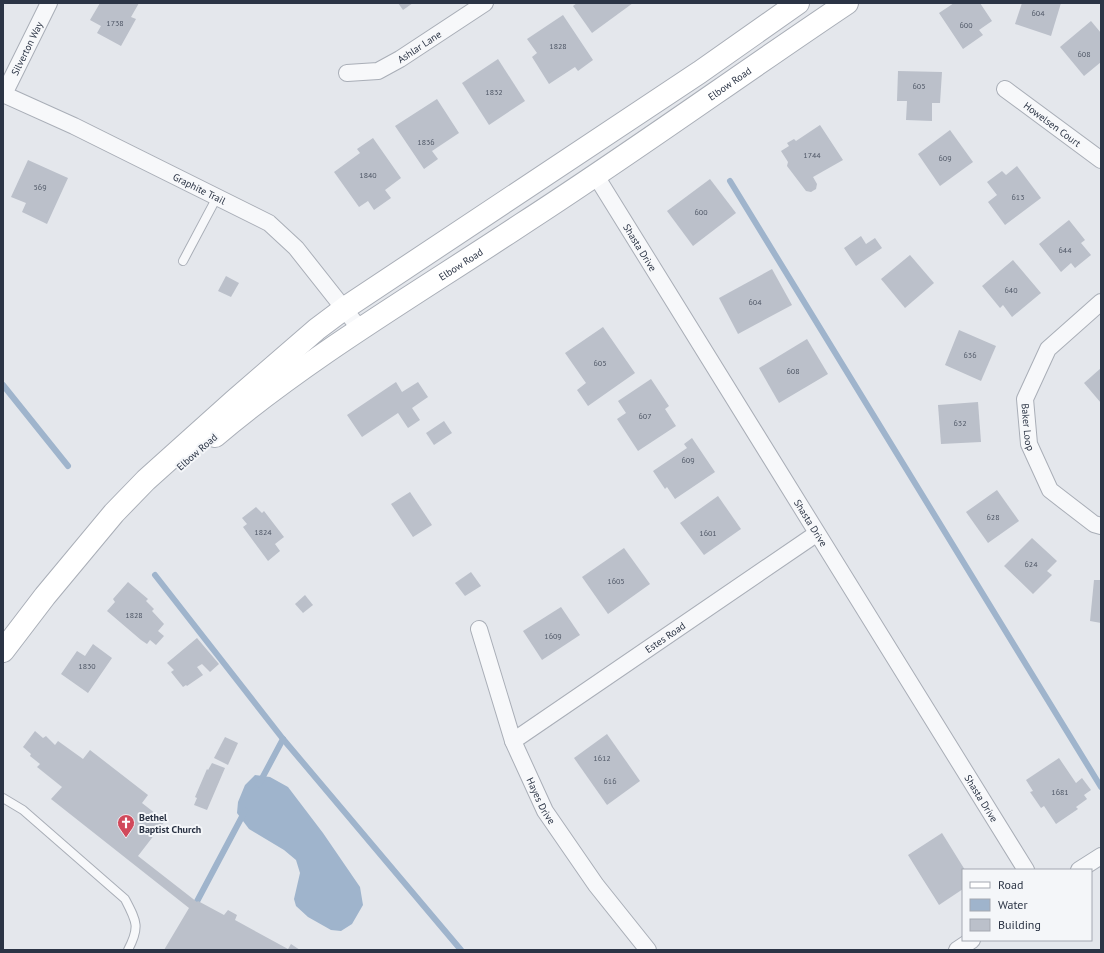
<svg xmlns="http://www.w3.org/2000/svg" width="1104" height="953" viewBox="0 0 1104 953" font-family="'PT Sans',sans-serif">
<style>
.water{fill:#9fb4cc}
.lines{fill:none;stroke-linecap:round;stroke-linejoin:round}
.stream{stroke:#9fb4cc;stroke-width:6}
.building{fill:#bbc0ca}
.lane-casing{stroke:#a9aeb7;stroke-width:10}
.street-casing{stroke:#a9aeb7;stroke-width:18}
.secondary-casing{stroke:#a9aeb7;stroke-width:24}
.lane{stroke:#f7f8fa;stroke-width:8}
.street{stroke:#f7f8fa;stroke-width:16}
.secondary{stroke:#fff;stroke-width:22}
.labels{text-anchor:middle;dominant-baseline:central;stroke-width:4;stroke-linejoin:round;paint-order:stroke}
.number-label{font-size:8px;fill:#4f5766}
.street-label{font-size:10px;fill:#2b3445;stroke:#f4f6f9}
.poi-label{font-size:10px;font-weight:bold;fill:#2b3445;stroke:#f4f6f9;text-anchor:start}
</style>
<rect width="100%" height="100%" fill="#e4e7ec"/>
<path class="water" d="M255,775l15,2 18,10 35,46 37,54 3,18 -11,19 -11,7 -10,-1 -23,-13 -12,-11 -2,-7 6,-26 -4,-13 -12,-10 -35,-21 -12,-16 1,-11 7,-17z"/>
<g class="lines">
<g class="stream">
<path d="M730,181l371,606"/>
<path d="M3,385l65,81"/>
<path d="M155,575l128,164 178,211"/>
<path d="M259,784l24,-45"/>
<path d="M194,907l51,-96"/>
</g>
</g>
<g class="building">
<path d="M100,3h39l-8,14 5,2 -15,27 -24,-13 4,-7 -11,-6z"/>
<path d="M398,3h15l-10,7z"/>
<path d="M577,3h56l-41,30 -19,-27z"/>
<path d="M954,3h26l12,18 -13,9 4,5 -20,14 -24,-36z"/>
<path d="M1022,3h39l-10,33 -36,-12z"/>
<path d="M563,15l30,45 -15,11 -3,-4 -26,17 -17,-27 5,-4 -10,-14z"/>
<path d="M1091,21l10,12v29l-17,14 -24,-29z"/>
<path d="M498,59l27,42 -36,24 -27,-42z"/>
<path d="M898,71l44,1 -2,31h-8v18l-26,-1 1,-19h-10z"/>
<path d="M437,99l22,34 -27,18 6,8 -14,10 -29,-43z"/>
<path d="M820,125l23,35 -30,17 4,7 -1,5 -5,3 -5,-1 -19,-25 1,-4 -7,-11 8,-5 -2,-3 7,-4 2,2z"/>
<path d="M950,130l23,32 -33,24 -22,-32z"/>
<path d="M373,138l28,40 -16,12 6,8 -17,12 -6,-9 -9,6 -25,-35 26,-19 -3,-4z"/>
<path d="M28,160l40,18 -21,46 -25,-12 4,-9 -15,-6z"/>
<path d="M1017,166l24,32 -36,27 -17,-23 9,-7 -10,-13 15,-11 4,4z"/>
<path d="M710,179l26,34 -43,33 -26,-35z"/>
<path d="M1069,220l16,20 -4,3 10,12 -16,13 -4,-5 -10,9 -22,-28z"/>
<path d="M861,236l5,8 9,-6 7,10 -26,18 -12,-18z"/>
<path d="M910,255l24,28 -29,25 -24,-29z"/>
<path d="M1013,260l28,33 -29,24 -9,-12 -3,3 -18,-22z"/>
<path d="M772,269l20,36 -54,29 -19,-36z"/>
<path d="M226,276l13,7 -8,14 -13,-6z"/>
<path d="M603,327l32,46 -47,33 -11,-16 9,-7 -21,-30z"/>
<path d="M959,330l37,16 -15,35 -36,-16z"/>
<path d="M807,339l21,35 -49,29 -20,-35z"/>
<path d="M1101,368v35l-17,-20z"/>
<path d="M651,379l18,27 -4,3 11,17 -38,25 -21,-32 9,-6 -8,-12z"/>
<path d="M396,382l6,10 16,-10 10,15 -16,11 8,12 -12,8 -10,-15 -36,24 -15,-22z"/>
<path d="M978,402l3,40 -40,2 -3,-39z"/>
<path d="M444,421l8,12 -18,12 -8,-12z"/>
<path d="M692,438l23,34 -40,27 -8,-12 -2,2 -12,-18 34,-23 -3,-4z"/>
<path d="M997,490l22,31 -31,22 -22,-31z"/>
<path d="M410,492l22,33 -19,12 -22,-33z"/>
<path d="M718,496l23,33 -37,26 -24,-32z"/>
<path d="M256,507l6,6 2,-2 20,26 -9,7 5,7 -12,10 -25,-34 4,-3 -5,-6z"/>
<path d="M1032,538l25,23 -10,10 5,4 -19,19 -29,-28z"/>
<path d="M624,548l26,36 -42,30 -26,-37z"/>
<path d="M471,572l10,14 -16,10 -10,-13z"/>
<path d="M1094,580h7v43l-11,-2z"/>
<path d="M128,582l20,17 -2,2 8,8 -2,2 12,13 -6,7 6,5 -8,9 -6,-5 -3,4 -6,-4 -34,-29 8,-9 -2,-3z"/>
<path d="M305,595l8,10 -10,8 -8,-9z"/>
<path d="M561,607l19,28 -38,25 -19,-29z"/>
<path d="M197,638l22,26 -9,8 -8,-8 -5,3 6,8 -16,11 -1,-1 -3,2 -12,-15 3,-2 -7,-7z"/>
<path d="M93,644l19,14 -24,35 -27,-19 16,-23 8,5z"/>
<path d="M35,731l8,7 3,-2 9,9 3,-4 25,18 7,-9 58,45 -6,8 23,18 -27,35 59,46 1,-1 26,14 4,-5 9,5 -2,5 53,29 3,-5 9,6h-136l25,-42 -138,-109 11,-12 -25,-20 3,-3 -10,-8 1,-2 -8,-7z"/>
<path d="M607,734l33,47 -33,24 -33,-47z"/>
<path d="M225,737l13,6 -10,22 -14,-7z"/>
<path d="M1059,758l17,25 6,-5 9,12 -7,5 3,4 -11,8 2,2 -22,15 -12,-18 -3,2 -11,-16 3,-1 -7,-11z"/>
<path d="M212,763l13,5 -18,42 -13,-5 3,-7 -2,-1 12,-28 1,1z"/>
<path d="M942,833l23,37h-2v19l-24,16 -31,-50z"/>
</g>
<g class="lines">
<defs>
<g id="lane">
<path d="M183,261l34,-64"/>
<path d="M3,798l20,12 102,89c12,23 15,28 3,51"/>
</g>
<g id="street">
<path id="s1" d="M347,73l31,-2 22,-12 85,-56"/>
<path id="s2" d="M1005,89l96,71"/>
<path id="s3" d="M3,94l71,32 195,97 27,25 64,81"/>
<path id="s4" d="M4,94l45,-91"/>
<path id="s5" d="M596,176l430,694"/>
<path id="s6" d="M1101,302l-53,47 -23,50 4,45 21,46 44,34 7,2"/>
<path id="s7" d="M479,629l34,112 32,70 51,74 52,65"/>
<path id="s8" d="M513,741l303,-207"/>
<path d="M1079,870l22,-14"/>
<path d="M957,950l15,-10"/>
</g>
<g id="secondary">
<path id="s9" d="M215,436c95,-80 203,-143 307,-212 110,-71 216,-148 325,-221"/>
<path d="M3,651l42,-55 69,-83 32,-33 88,-79 83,-72 28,-21 355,-236 98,-69"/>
</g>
</defs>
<use href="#lane" class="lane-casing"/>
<use href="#street" class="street-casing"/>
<use href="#secondary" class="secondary-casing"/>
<use href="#lane" class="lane"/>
<use href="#street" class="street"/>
<use href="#secondary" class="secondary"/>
</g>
<defs>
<symbol id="church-pin" viewBox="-11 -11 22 30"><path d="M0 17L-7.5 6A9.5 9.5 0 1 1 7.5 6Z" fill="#d1495b" stroke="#f4f6f9"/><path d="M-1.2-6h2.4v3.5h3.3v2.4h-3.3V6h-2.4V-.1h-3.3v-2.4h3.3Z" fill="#fff"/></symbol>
</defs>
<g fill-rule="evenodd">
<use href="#church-pin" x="116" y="813" width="20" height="27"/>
</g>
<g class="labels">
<g class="number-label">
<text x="1038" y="13">604</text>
<text x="115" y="23">1738</text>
<text x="966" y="25">600</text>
<text x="558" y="46">1828</text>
<text x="1084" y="54">608</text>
<text x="919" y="86">605</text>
<text x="494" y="92">1832</text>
<text x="426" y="142">1836</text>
<text x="812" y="155">1744</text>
<text x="945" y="158">609</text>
<text x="368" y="175">1840</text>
<text x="40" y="187">569</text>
<text x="1018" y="197">613</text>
<text x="701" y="212">600</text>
<text x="1065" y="250">644</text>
<text x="1011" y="290">640</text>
<text x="755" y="302">604</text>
<text x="970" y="355">636</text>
<text x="600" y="363">605</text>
<text x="793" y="371">608</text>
<text x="645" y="416">607</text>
<text x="960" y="423">632</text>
<text x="688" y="460">609</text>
<text x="993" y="517">628</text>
<text x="263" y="532">1824</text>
<text x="708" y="533">1601</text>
<text x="1031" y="564">624</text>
<text x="616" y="581">1605</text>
<text x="134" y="615">1828</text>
<text x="553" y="636">1609</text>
<text x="87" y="666">1830</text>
<text x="602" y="758">1612</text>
<text x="610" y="781">616</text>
<text x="1060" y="792">1681</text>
</g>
<g class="street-label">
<text stroke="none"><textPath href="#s1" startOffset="79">Ashlar Lane</textPath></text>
<text stroke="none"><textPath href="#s4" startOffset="51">Silverton Way</textPath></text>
<text stroke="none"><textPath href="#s9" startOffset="624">Elbow Road</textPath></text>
<text stroke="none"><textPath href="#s2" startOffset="59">Howelsen Court</textPath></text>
<text stroke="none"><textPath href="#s3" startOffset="218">Graphite Trail</textPath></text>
<text stroke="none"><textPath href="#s5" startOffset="84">Shasta Drive</textPath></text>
<text stroke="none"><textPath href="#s9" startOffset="300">Elbow Road</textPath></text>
<text stroke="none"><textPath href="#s6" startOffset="154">Baker Loop</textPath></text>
<text transform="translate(197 452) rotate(-41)">Elbow Road</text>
<text stroke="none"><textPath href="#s5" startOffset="408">Shasta Drive</textPath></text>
<text stroke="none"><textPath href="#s8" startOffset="184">Estes Road</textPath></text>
<text stroke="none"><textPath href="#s5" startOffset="732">Shasta Drive</textPath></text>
<text stroke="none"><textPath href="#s7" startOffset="183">Hayes Drive</textPath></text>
</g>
<g class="poi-label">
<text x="139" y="817">Bethel<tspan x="139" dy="12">Baptist Church</tspan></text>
</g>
</g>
<rect width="1104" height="953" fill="none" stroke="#2b3445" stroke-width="8"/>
<rect x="962" y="869" width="130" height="72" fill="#f4f6f9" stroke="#a4a8b1"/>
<rect x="970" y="882" width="20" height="6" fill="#ffffff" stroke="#a4a8b1"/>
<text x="998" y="889" font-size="12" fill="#2b3445">Road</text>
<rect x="970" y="899" width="20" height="12" fill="#9fb4cc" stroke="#a4a8b1"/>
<text x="998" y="909" font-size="12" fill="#2b3445">Water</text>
<rect x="970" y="919" width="20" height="12" fill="#bbc0ca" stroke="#a4a8b1"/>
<text x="998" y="929" font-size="12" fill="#2b3445">Building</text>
</svg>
